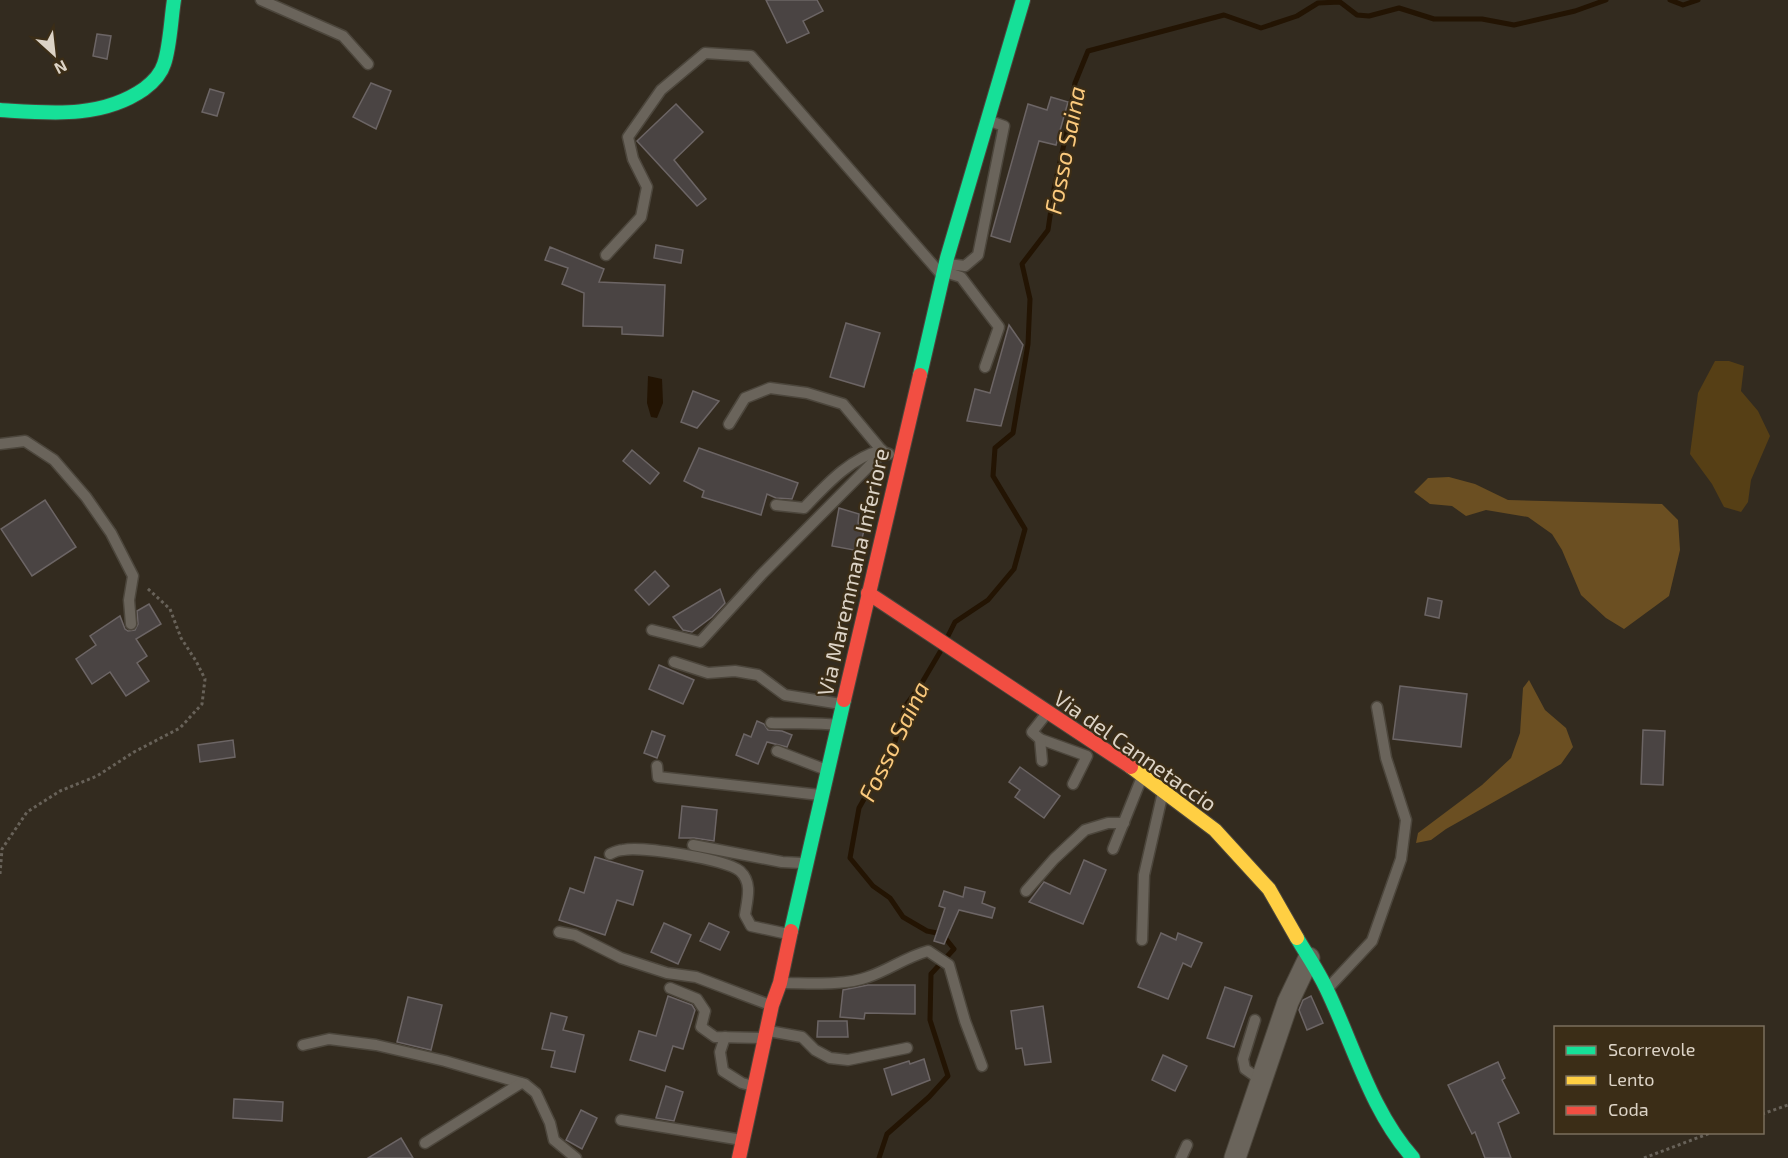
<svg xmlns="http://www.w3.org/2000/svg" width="1788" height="1158" viewBox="0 0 1788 1158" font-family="'Exo 2',sans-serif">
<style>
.green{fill:#563f15}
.forest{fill:#6b4f22}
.water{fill:#231403}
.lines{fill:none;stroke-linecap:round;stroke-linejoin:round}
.stream{stroke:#231403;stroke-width:5}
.building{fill:#4a4443;stroke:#6c6565;stroke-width:1.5}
.lane-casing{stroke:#4c463c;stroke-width:13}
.street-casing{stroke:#4c463c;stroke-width:23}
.fast-casing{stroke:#4c463c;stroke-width:16}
.slow-casing{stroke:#4c463c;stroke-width:16}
.jam-casing{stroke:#4c463c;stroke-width:16}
.path{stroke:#686259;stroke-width:3;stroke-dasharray:3 3;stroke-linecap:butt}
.lane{stroke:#6a645b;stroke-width:10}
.street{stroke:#6a645b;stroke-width:21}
.fast{stroke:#16e098;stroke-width:14}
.slow{stroke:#ffcf43;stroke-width:14}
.jam{stroke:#f24e42;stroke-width:14}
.labels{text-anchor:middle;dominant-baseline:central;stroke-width:4.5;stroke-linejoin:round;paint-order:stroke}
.street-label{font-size:22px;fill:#dcd3c6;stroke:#3b2d17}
.water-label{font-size:24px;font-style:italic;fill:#fac97d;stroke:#3b2d17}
</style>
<rect width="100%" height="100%" fill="#332b1f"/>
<path class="green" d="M1715,361h14l15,5 -3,25 17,20 12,25 -19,44 -3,22 -7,10 -17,-5 -12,-23 -22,-30 8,-61z"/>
<g class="forest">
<path d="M1449,477l26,7 33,16 154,4 16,16 2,30 -11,46 -45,33 -18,-11 -25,-23 -19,-45 -10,-16 -24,-17 -42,-7 -20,6 -14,-10 -22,-2 -16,-12 14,-14z"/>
<path d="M1529,680l16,30 21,18 7,19 -12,17 -115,65 -15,11 -15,3 2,-10 64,-48 29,-27 9,-25 3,-45z"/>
</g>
<path class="water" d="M648,376l14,3 1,24 -6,15 -6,-1 -4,-14z"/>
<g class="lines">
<g class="stream">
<path d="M1670,0l13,5 15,-5"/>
<path d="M948,636l7,-14 33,-22 26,-31 11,-40 -32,-53 2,-28 18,-15 15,-89 2,-45 -8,-35 26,-34 6,-41 14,-63 7,-43 13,-32 136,-36 37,13 36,-12 21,-13 22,-1 17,13 12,1 30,-8 35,11h48l32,6 61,-14 31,-11"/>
<path d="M879,1158l8,-24 42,-37 19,-21 -18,-56 1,-46 23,-25 -12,-15 -15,-3 -24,-14 -13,-19 -17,-12 -23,-28 9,-50 34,-60 13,-43 14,-19 20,-34"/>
</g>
</g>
<g class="building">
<path d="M766,0h51l6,11 -20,10 6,12 -22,10z"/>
<path d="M97,34l14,2 -4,23 -14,-3z"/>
<path d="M371,83l20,8 -15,38 -23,-12z"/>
<path d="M210,89l14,4 -7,23 -15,-4z"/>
<path d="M1051,97l17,5 -12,43 -17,-4 -29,101 -19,-6 37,-132 19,6z"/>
<path d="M676,104l27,28 -29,28 32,39 -9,7 -60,-65z"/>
<path d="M656,245l27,5 -2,13 -27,-5z"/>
<path d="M550,247l54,22 -5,13 66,3 -2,51 -41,-2v-7l-39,-1 1,-33 -22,-9 6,-16 -23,-8z"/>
<path d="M846,323l34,10 -16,54 -34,-10z"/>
<path d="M1009,325l14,20 -22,81 -34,-5 8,-32 15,4z"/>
<path d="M693,391l26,10 -22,27 -16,-6z"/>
<path d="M699,448l99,35 -6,16 -16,-1 -9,-4 -6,21 -59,-18 2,-6 -20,-10z"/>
<path d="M632,450l27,23 -9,11 -27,-23z"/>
<path d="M45,500l31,47 -44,29 -31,-47z"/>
<path d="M839,508l20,6 -1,9 7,3 -6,25 -27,-5z"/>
<path d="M655,571l14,15 -20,19 -14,-15z"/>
<path d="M720,589l5,14 -13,14 -20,15 -9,-2 -10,-13z"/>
<path d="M1428,598l14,3 -3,17 -14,-3z"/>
<path d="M149,604l12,20 -25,15 11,17 -10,7 12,18 -23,15 -16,-24 -18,12 -16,-25 20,-14 -6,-9 30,-20 5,13 3,2 7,-1 3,-6 -1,-13z"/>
<path d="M659,665l35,15 -11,24 -34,-15z"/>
<path d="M1400,686l67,8 -6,53 -68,-8z"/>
<path d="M757,721l7,3 4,6 14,1 10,4 -5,12 -20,-5 -9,22 -22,-9 8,-21 7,3z"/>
<path d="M1643,730l22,1 -2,54 -22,-1z"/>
<path d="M652,731l13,5 -8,22 -13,-5z"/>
<path d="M233,740l2,17 -35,5 -2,-17z"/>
<path d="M1020,767l40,29 -16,22 -29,-21 5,-7 -11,-8z"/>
<path d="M682,806l35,4 -3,31 -20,-3h-15z"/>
<path d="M595,857l48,14 -10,34 -16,-5 -12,35 -46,-15 11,-32 14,5z"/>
<path d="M1084,860l22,10 -23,54 -54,-22 15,-20 26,12z"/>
<path d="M965,887l20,5 -3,11 13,5 -3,10 -33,-8 -15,34 -10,-3 11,-33 -6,-2 5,-15 19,6z"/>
<path d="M664,923l27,12 -13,29 -27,-12z"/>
<path d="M709,923l20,9 -9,18 -20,-9z"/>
<path d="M1161,933l15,7 2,-7 24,10 -11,24 -8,-4 -15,36 -30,-12z"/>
<path d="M868,985h47v29l-50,-1 -1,6 -24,-2 3,-27z"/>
<path d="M1225,987l27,9 -18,51 -27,-9z"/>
<path d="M668,996l24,9 3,5 -12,39 -10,-3 -8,25 -35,-11 9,-29 17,5z"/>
<path d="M1311,996l12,27 -16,7 -8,-20 4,-10z"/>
<path d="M408,997l34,8 -11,45 -34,-8z"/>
<path d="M1043,1006l8,56 -26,3 -3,-17 -6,1 -5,-38z"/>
<path d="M551,1013l16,4 -4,13 21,5 -9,37 -24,-5 4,-16 -13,-2z"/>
<path d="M818,1021h29l1,16h-31z"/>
<path d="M1163,1055l24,11 -12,25 -23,-11z"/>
<path d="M924,1059l6,21 -38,15 -8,-26 25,-8 1,3z"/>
<path d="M1498,1062l7,16 -3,2 17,33 -21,10 13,35h-26l-10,-26 -3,2 -24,-49z"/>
<path d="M666,1086l17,6 -9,29 -18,-3z"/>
<path d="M234,1099l49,3 -1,19 -49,-3z"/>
<path d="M581,1110l16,8 -15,31 -16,-9z"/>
<path d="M401,1138l12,20h-45z"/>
</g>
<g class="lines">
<defs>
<g id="lane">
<path d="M261,0l82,36 25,28"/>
<path d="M606,255l35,-38 6,-30 -14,-28 -5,-22 33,-47 44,-37 46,3 189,217"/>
<path d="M947,264l18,2 13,-11 26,-129 -14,-5"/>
<path d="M945,272l16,5 38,50 -14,40"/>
<path d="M729,424l16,-26 25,-10 37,5 36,11 40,48 6,2"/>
<path d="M0,444l25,-3 29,19 32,37 25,36 22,43 -4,24 2,24"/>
<path d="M776,505l28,3c22,-23 46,-50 78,-58"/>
<path d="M652,630l48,12 62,-68 121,-122"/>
<path d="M674,662l34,11 27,-2 23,4 27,20 56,9"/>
<path d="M771,723c22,1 44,-1 66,2"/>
<path d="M1040,739l47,17 -14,28"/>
<path d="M777,751l47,18"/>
<path d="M1042,761l-2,-22 -8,-7 15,-19"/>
<path d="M657,766l1,11 162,18"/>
<path d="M693,845l89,17 20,1"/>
<path d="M1113,849l29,-72"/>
<path d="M610,854c4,-2 9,-4 13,-4 19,-4 102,9 117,21 13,12 7,29 5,44l6,11 37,8"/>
<path d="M1026,891l28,-32 31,-29 23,-7h16"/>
<path d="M559,932l16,3 46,23 46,15 29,4 74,28"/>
<path d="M1142,940l2,-65 19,-83"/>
<path d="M783,983c25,0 61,3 85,-6 21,-7 38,-20 60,-26l21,14 16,56 17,45"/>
<path d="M1329,987l43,-46 29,-82 5,-39 -20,-62 -9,-51"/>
<path d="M670,988l27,11 8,12 -4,16 14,10 48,1"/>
<path d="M1255,1020l-12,39 2,10 17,12"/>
<path d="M769,1031l33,6 13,13 15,8 18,2 59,-12"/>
<path d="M725,1037l-5,15 3,19 19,12 11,3"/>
<path d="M303,1045l26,-6 47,6 69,16 80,23 11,9 14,30 4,17 22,18"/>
<path d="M621,1120l121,20"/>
<path d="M425,1143l96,-60"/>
<path d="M1181,1158l6,-13"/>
</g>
<path id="street" d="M1235,1158l53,-156 21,-44"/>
<g id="fast">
<path d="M0,110c49,3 101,9 144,-21 8,-6 17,-15 20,-25 6,-17 7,-45 10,-64"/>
<path d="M920,375l27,-117 76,-258"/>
<path d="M791,931l53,-231"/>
<path d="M1297,938c10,17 22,34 30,52 27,56 44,121 86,168"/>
</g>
<path id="slow" d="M1131,767l84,63 54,59 28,49"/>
<g id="jam">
<path d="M868,593l263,174"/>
<path d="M844,700l76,-325"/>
<path d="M739,1158l33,-153 8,-22 11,-52"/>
</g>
</defs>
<use href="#lane" class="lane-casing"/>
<use href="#street" class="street-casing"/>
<use href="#fast" class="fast-casing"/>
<use href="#slow" class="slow-casing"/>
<use href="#jam" class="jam-casing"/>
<g class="path">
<path d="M0,874l2,-25 25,-37 33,-21 37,-15 37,-24 46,-24 22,-24 3,-25 -9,-18 -15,-23 -11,-29 -24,-22"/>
<path d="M1762,1114l26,-9"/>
<path d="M1644,1158l69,-26"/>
</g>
<use href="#lane" class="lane"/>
<use href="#street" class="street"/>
<use href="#fast" class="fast"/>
<use href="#slow" class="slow"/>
<use href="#jam" class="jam"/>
</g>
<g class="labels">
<g class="street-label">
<text transform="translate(852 572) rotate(-77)">Via Maremmana Inferiore</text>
<text transform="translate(1136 750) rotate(35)">Via del Cannetaccio</text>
</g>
<g class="water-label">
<text transform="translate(1064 150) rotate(-79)">Fosso Saina</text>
<text transform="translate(893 741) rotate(-64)">Fosso Saina</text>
</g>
</g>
<rect x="1554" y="1026" width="210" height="108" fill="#3b2d17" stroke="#7b6f5d" stroke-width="1.5"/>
<rect x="1566" y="1046" width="30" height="9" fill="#16e098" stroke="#7b6f5d" stroke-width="1.5"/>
<text x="1608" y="1056" font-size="18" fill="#dcd3c6">Scorrevole</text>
<rect x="1566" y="1076" width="30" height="9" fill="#ffcf43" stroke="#7b6f5d" stroke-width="1.5"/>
<text x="1608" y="1086" font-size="18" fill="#dcd3c6">Lento</text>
<rect x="1566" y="1106" width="30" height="9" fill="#f24e42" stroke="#7b6f5d" stroke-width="1.5"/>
<text x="1608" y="1116" font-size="18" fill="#dcd3c6">Coda</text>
<g transform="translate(54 54) rotate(153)" stroke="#3b2d17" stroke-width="4.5" paint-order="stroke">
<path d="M0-4.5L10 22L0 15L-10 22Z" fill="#dcd3c6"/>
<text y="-9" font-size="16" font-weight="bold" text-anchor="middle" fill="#dcd3c6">N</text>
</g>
</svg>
